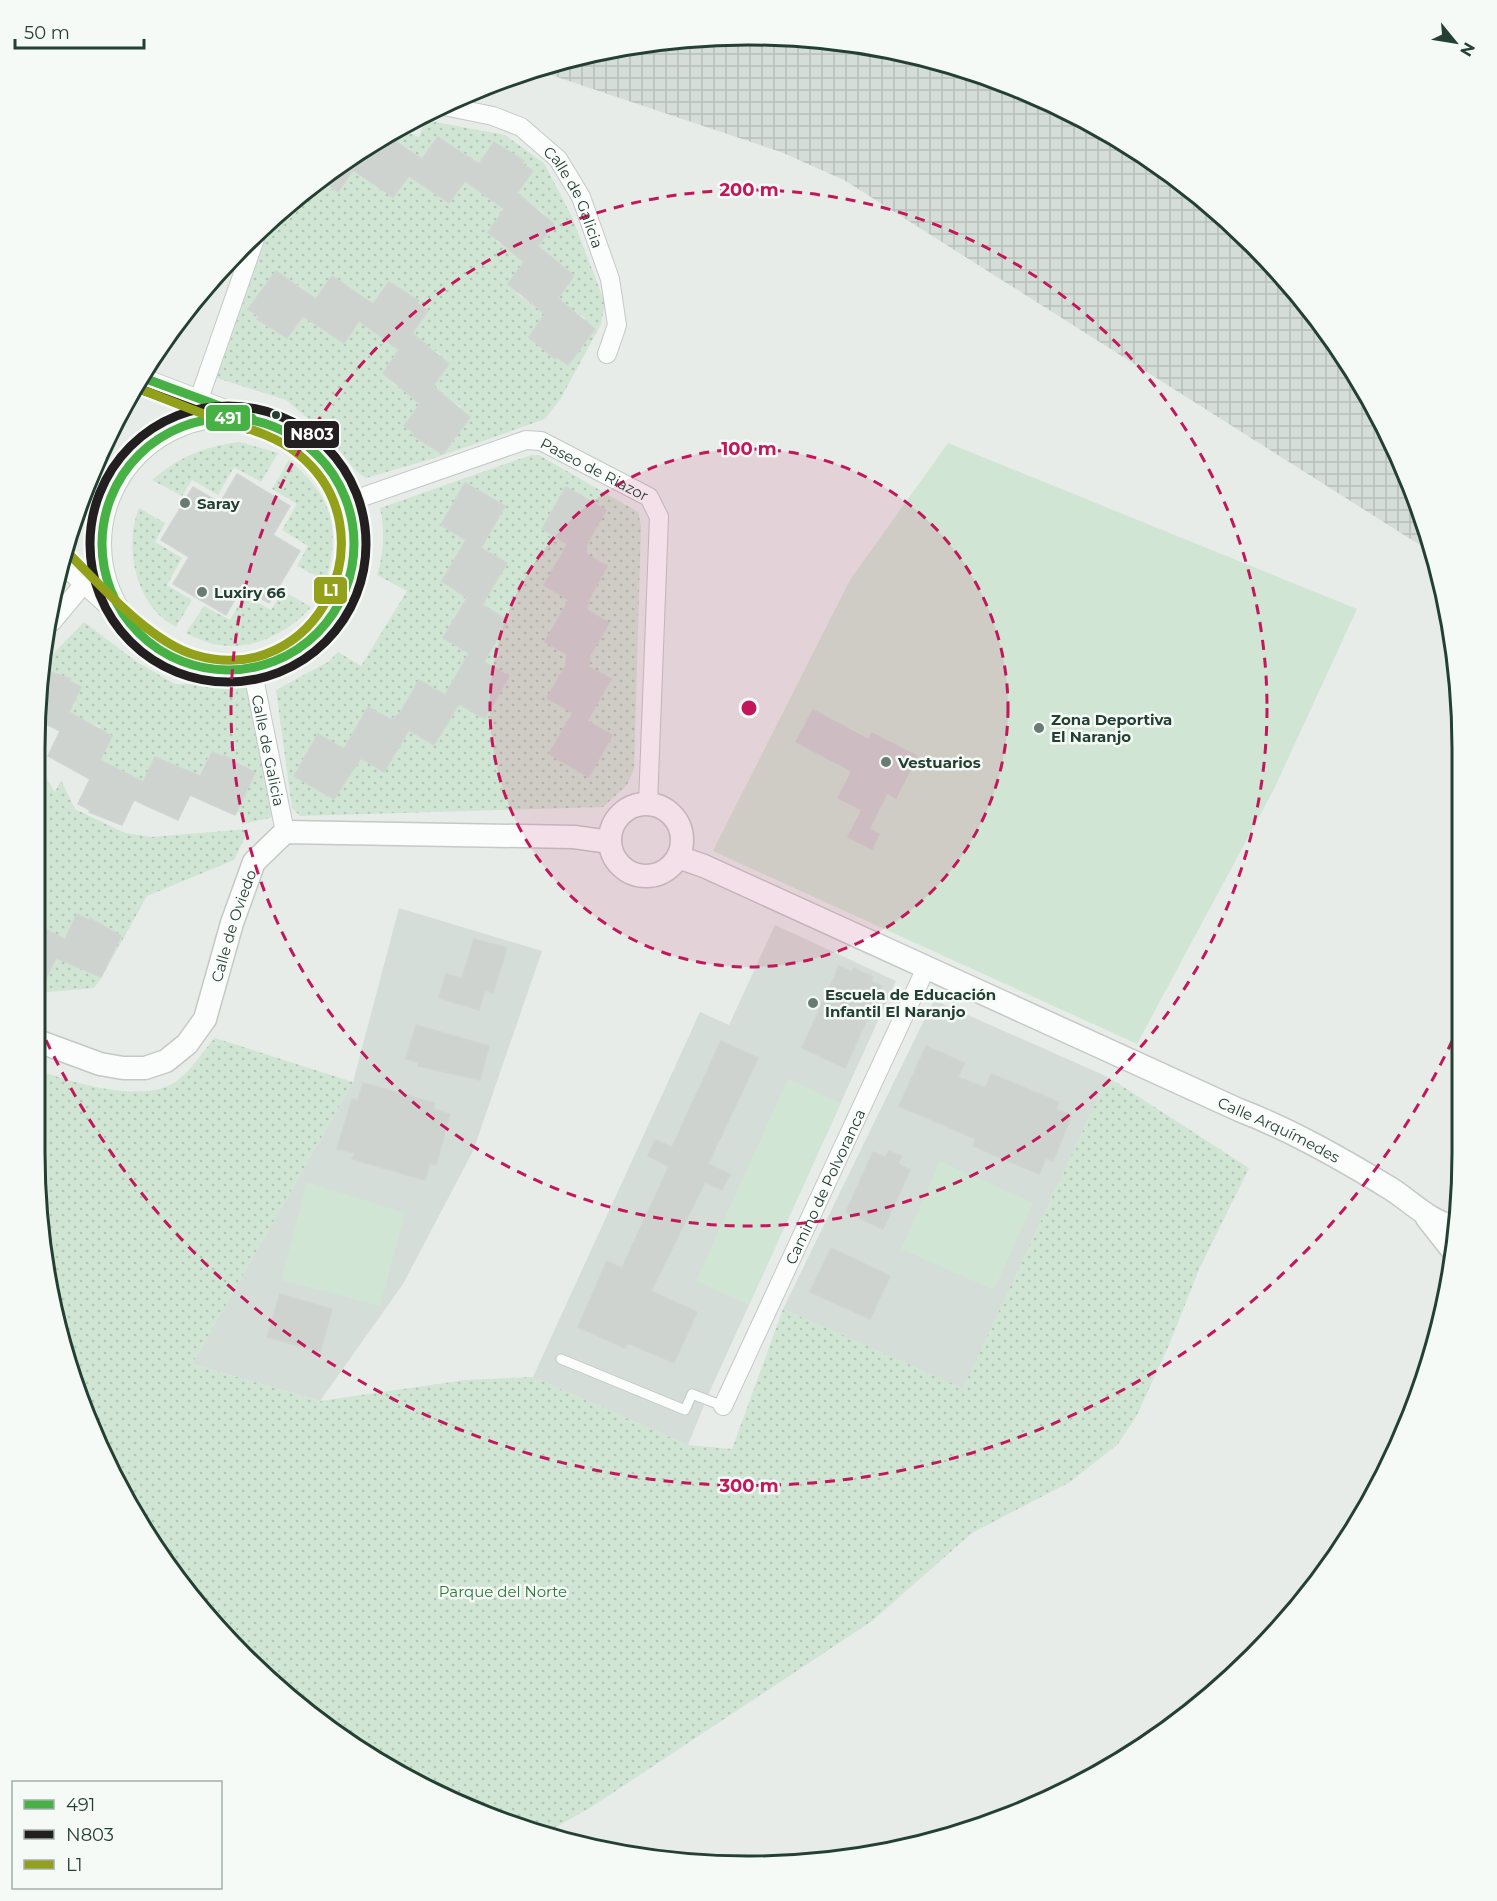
<svg xmlns="http://www.w3.org/2000/svg" width="1497" height="1901" viewBox="0 0 1497 1901" font-family="Montserrat,sans-serif">
<style>
.built{fill:#d5ddd8}
.industrial{fill:url(#industrial-grid)}
.grass{fill:#d0e5d3}
.park{fill:url(#park-dots);fill-rule:evenodd}
.building{fill:#ced3d0;stroke:#d0d5d2;stroke-width:1.5}
.lines{fill:none;stroke-linecap:round;stroke-linejoin:round}
.service-casing{stroke:#c4c9c6;stroke-width:11}
.minor-casing{stroke:#c4c9c6;stroke-width:20}
.tertiary-casing{stroke:#c4c9c6;stroke-width:25}
.service{stroke:#fbfcfc;stroke-width:9}
.minor{stroke:#fbfcfc;stroke-width:18}
.tertiary{stroke:#fbfcfc;stroke-width:22}
.bus-1-casing{stroke:#f6faf7;stroke-width:14}
.bus-2-casing{stroke:#f6faf7;stroke-width:14}
.bus-3-casing{stroke:#f6faf7;stroke-width:14}
.bus-1{stroke:#48b146;stroke-width:9}
.bus-2{stroke:#231f20;stroke-width:9}
.bus-3{stroke:#92a01a;stroke-width:9}
.ring{fill:none;stroke:#c2185b;stroke-width:3;stroke-dasharray:10 8}
.bus-dot{fill:#244033;stroke:#f6faf7;stroke-width:2}
.poi-dot{fill:#687c73;stroke:#f6faf7;stroke-width:2}
.labels{text-anchor:middle;dominant-baseline:central;stroke-width:5;stroke-linejoin:round;paint-order:stroke}
.street-label{font-size:15px;fill:#244033;stroke:#f6faf7}
.poi-label{font-size:15px;font-weight:bold;fill:#244033;stroke:#f6faf7;text-anchor:start}
.park-label{font-size:15px;fill:#2d783c;stroke:#f6faf7}
.rim{fill:none;stroke:#244033;stroke-width:3}
.centre{fill:#c2185b;stroke:#f6faf7;stroke-width:3}
.ring-label{font-size:18px;text-anchor:middle;font-weight:bold;fill:#c2185b;stroke:#f6faf7;stroke-width:5;stroke-linejoin:round;paint-order:stroke}
.line-badge{stroke:#f6faf7;stroke-width:2}
.badge-label{font-size:16px;text-anchor:middle;font-weight:bold;fill:#fff}
</style>
<defs>
<pattern id="industrial-grid" width="8" height="8" patternUnits="userSpaceOnUse" patternTransform="scale(1.5)"><rect width="8" height="8" fill="#d5ddd8"/><path d="M0 4h8M4 0v8" fill="none" stroke="#b7bfba"/></pattern>
<pattern id="park-dots" width="8" height="8" patternUnits="userSpaceOnUse" patternTransform="scale(1.5)"><rect width="8" height="8" fill="#d0e5d3"/><path d="M2 2h.1M6 6h.1" fill="none" stroke="#b2c6b6" stroke-width="1.8" stroke-linecap="round"/></pattern>
</defs>
<rect width="100%" height="100%" fill="#e7ece9"/>
<g class="built">
<path d="M399,908l143,43 -69,200 -70,133 -83,117 -128,-37 161,-282z"/>
<path d="M775,925l121,56 -187,412 -21,52 -155,-68 167,-365 29,13z"/>
<path d="M934,1000l174,77 -145,312 -180,-80z"/>
</g>
<path class="industrial" d="M796,36l138,23 131,49 118,74 103,96 81,114 58,127 6,33 -587,-372 -63,-28 -248,-83 123,-28z"/>
<g class="grass">
<path d="M948,443l409,166 -83,180 -137,255 -424,-193 137,-271z"/>
<path d="M788,1079l53,24 -92,202 -53,-24z"/>
<path d="M940,1161l93,42 -39,87 -93,-41z"/>
<path d="M307,1182l98,31 -25,93 -99,-26z"/>
</g>
<g class="park">
<path d="M425,120l80,15 39,28 28,54 33,86 -4,21 -40,74 -16,21 -110,39 -69,20 -10,-7 -32,-39 -38,-32 -69,-22 55,-157 45,-41 21,12 9,-13 -7,-5 8,-11 17,13 -1,2 29,19 10,-13v-16l17,16 29,19 10,-13 1,-16 16,15 36,24 -15,6 -9,13 9,7 -1,2 36,24 -15,29 36,24 -15,6 -9,13 26,22 2,-2 10,8 28,-36 -11,-8 1,-3 -36,-24 15,-5 10,-13 -11,-8 1,-2 -35,-24 15,-5 10,-14 -11,-7 1,-3 -36,-24 16,-5 9,-13 -11,-8 2,-2 -29,-19 -10,13 6,6 -7,10 -18,-13 1,-3 -28,-18 -10,13 -1,16 -18,-13 1,-3 -26,-16 11,-6 23,9zM276,271l29,19 -1,2 18,14 22,-23 35,28v-16l10,-13 29,19 -15,28 37,25 -2,2 11,8 -9,13 -16,6 37,24 -1,2 10,8 -9,13 -8,-5v17l-10,12 -30,-18 1,-3 -10,-7 10,-14 15,-5 -37,-24 1,-3 -10,-7 9,-14 16,-5 -37,-24 -17,-16 -8,10 7,6 -9,13 -30,-19 1,-2 -18,-14 -22,24 -18,-13 2,-2 -11,-8 10,-14 7,5 1,-15z"/>
<path d="M240,442l38,11 -17,29 -27,-15 -16,28 -26,-15 -10,16 -30,-16c27,-23 53,-34 88,-38z"/>
<path d="M531,455h8l99,57 3,13 -7,244 -7,16 -24,22 -303,9 -8,-8 -16,-118 52,-28 10,-10 23,14 46,-75 -30,-16c7,-22 8,-45 3,-67zM505,506l-28,49 29,8 -28,49h16l14,8 -29,49 16,-1 14,9 -24,41 -22,-22 -29,49 -14,-8 -7,-15 -29,50 -14,-8 4,-8 -11,-6 -29,49 -14,-8 -7,-15 -5,8 -14,-8 24,-42 22,23 28,-50 22,23 29,-50 13,8 8,15 33,-57 -15,1 -14,-9 28,-49 -16,1 -14,-9 29,-49zM572,536l17,30 5,-8 13,8 -28,49 30,8 -28,49 16,-1 13,8 -27,49 15,-1 14,9 -24,41 -14,-8 5,-8 -11,-6 -5,7 -14,-8 28,-49 -3,-113 -16,1 -14,-8z"/>
<path d="M289,460c43,36 52,67 37,121l-29,-15 11,-20 -26,-16 15,-26 -25,-15z"/>
<path d="M139,508l26,15 -10,19 27,16 -15,27 25,15 -16,27c-40,-20 -53,-80 -37,-119z"/>
<path d="M283,591l28,16c-23,27 -61,45 -98,37 -9,-2 -18,-7 -27,-11l18,-27 26,14 15,-25 26,15z"/>
<path d="M84,622l53,40 38,22 73,1 26,132 -32,7 -2,-11 -3,-2 7,-46 -19,-10 -2,2 -12,-5 -13,26 -11,-8 -32,-13 -13,27 -31,-18 -20,-8 14,-8 6,-14 -11,-6v-3l-40,-17 14,-8 7,-15 -12,-6v-2l-26,-10 1,-6z"/>
<path d="M36,762l19,30 6,-12 14,29 50,24 26,4 98,-8 -15,31 -87,36 -47,84 -6,8 -57,5 -2,-15 9,5 8,-15 -3,-16 20,10v2l32,13 20,-41 -30,-18 -2,2 -12,-6 -4,31 -38,-21z"/>
<path d="M215,1038l138,44 -161,282 128,37 145,-21 68,-3 155,68 44,4 51,-140 180,79 145,-311 141,91 -49,99 -31,78 -33,72 -18,27 -48,38 -98,51 -100,88 -279,185 -49,28 -153,-63 -148,-114 -113,-148 -71,-172 -13,-96 2,-7 -3,-1 -10,-81v-83c35,13 111,37 143,11 14,-11 25,-29 37,-42z"/>
</g>
<g class="building">
<path d="M385,134l37,25 16,-22 41,27 15,-22 30,19 -2,2 11,8 -16,22 37,31 -16,22 36,30 -16,22 37,31 -27,36 -11,-8 -2,2 -26,-22 16,-23 -37,-30 16,-22 -36,-30 16,-23 -39,-28 -16,22 -40,-27 -16,21 -40,-27 -15,22 -19,-14 51,-34 -5,11 11,-14z"/>
<path d="M276,271l40,28 16,-23 41,28 16,-22 30,19 -2,2 11,8 -16,22 37,31 -16,22 37,31 -27,37 -30,-18 1,-3 -10,-7 16,-22 -37,-31 16,-23 -40,-29 -15,22 -41,-27 -16,22 -30,-19 2,-2 -11,-8z"/>
<path d="M237,474l53,32 -17,29 27,16 -31,52 -27,-16 -16,28 -53,-31 16,-27 -28,-17 32,-53 27,16z"/>
<path d="M465,483l40,23 -24,42 26,15 -25,42 26,15 -24,42 25,14 -24,43 -26,-15 -25,41 -25,-15 -25,42 -23,-14 -27,41 -40,-23 24,-42 26,15 24,-42 23,13 9,-7 19,-33 26,15 24,-42 -26,-15 24,-40 -25,-17 24,-41 -25,-15z"/>
<path d="M566,487l40,23 -19,33 -1,11 21,12 -18,33 -2,11 22,13 -19,32 -1,12 22,12 -24,42 25,14 -23,42 -40,-23 24,-41 -26,-15 19,-33 1,-11 -22,-12 24,-42 -25,-15 24,-41 -26,-15z"/>
<path d="M43,669l27,10 -1,2 12,6 -12,25 43,24 -12,24 43,22 12,-25 45,19 12,-24 11,5 1,-2 31,18 -20,42 -45,-20 -12,25 -44,-20 -12,25 -33,-13 1,-2 -12,-6 12,-25 -42,-23 12,-25 -24,-12v-17z"/>
<path d="M813,710l56,30 3,-7 45,23 -21,42 -9,-5 -18,36 10,5 -7,15 -24,-12 14,-27 -24,-12 14,-27 -56,-29z"/>
<path d="M77,914l12,6 1,-2 31,18 -20,41 -45,-19 -21,44v-78l30,15z"/>
<path d="M474,939l33,9 -14,45 -8,-3 -6,20 -40,-12 7,-24 16,4z"/>
<path d="M839,966l13,6 2,-4 19,9 -2,4 11,5 -37,82 -43,-20z"/>
<path d="M416,1025l73,21 -9,34 -62,-14v-4l-12,-3z"/>
<path d="M721,1041l37,17 -50,106 22,10 -8,16 -17,-8 -54,109 46,21 -23,51 -46,-20 -3,5 -47,-21 29,-66 15,7 47,-102 -21,-10 7,-16 17,7z"/>
<path d="M926,1046l39,17 -7,14 27,11 6,-14 68,28 -3,7 16,6 -19,46 -7,-3 -7,16 -66,-28 3,-7 -77,-33z"/>
<path d="M363,1083l72,20 -2,6 17,5 -14,51 -6,-2 -5,17 -73,-21 3,-6 -18,-4 15,-50 6,1z"/>
<path d="M889,1151l13,5 -4,8 12,6 -27,59 -37,-17 27,-60 12,5z"/>
<path d="M831,1248l59,28 -20,43 -60,-27z"/>
<path d="M280,1294l52,15 -12,43 -53,-15z"/>
</g>
<g class="lines">
<defs>
<path id="service" d="M561,1359l124,51 7,-16 31,12"/>
<g id="minor">
<path id="s1" d="M444,106l49,10 28,11 37,32 23,38 29,82 7,46 -10,29"/>
<path d="M141,377l100,38"/>
<path d="M199,399l57,-163"/>
<circle cx="228" cy="544" r="126"/>
<path id="s2" d="M348,502l178,-62 15,1 108,56 10,20 -11,287"/>
<path d="M63,565l55,50"/>
<path d="M52,622l31,-37 18,-39"/>
<path id="s3" d="M252,668l33,164"/>
<path id="s4" d="M723,1406l203,-438"/>
</g>
<g id="tertiary">
<circle cx="646" cy="840" r="36"/>
<path id="s5" d="M678,857l26,9 535,244c52,20 101,48 149,77 22,13 41,35 67,40"/>
<path id="s6" d="M35,1040l65,24 23,4h22l21,-7 21,-17 18,-25 27,-96 22,-61 31,-30 289,5 36,5"/>
<path d="M1427,1218l26,33"/>
</g>
</defs>
<use href="#service" class="service-casing"/>
<use href="#minor" class="minor-casing"/>
<use href="#tertiary" class="tertiary-casing"/>
<use href="#service" class="service"/>
<use href="#minor" class="minor"/>
<use href="#tertiary" class="tertiary"/>
<defs>
<g id="bus-1">
<path d="M141,377l111,41"/>
<circle cx="228" cy="544" r="126"/>
</g>
<g id="bus-2">
<path d="M137,388l111,41"/>
<circle cx="228" cy="544" r="138"/>
</g>
<path id="bus-3" d="M71,556c33,33 80,86 124,99 122,36 200,-124 102,-202 -25,-20 -59,-27 -88,-37 -24,-9 -48,-19 -72,-28"/>
</defs>
<use href="#bus-1" class="bus-1-casing"/>
<use href="#bus-2" class="bus-2-casing"/>
<use href="#bus-3" class="bus-3-casing"/>
<use href="#bus-1" class="bus-1"/>
<use href="#bus-2" class="bus-2"/>
<use href="#bus-3" class="bus-3"/>
</g>
<circle cx="749" cy="708" r="259" fill="#c2185b" fill-opacity=".12"/>
<g class="ring">
<circle cx="749" cy="708" r="259"/>
<circle cx="749" cy="708" r="518"/>
<path d="M1460 1024A778 778 0 0 1 36 1018"/>
</g>
<circle class="bus-dot" cx="276" cy="415" r="5"/>
<g class="poi-dot">
<circle cx="185" cy="503" r="6"/>
<circle cx="202" cy="592" r="6"/>
<circle cx="1039" cy="728" r="6"/>
<circle cx="886" cy="762" r="6"/>
<circle cx="813" cy="1003" r="6"/>
</g>
<g class="labels">
<g class="street-label">
<text stroke="none"><textPath href="#s1" startOffset="170">Calle de Galicia</textPath></text>
<text stroke="none"><textPath href="#s2" startOffset="264">Paseo de Riazor</textPath></text>
<text stroke="none"><textPath href="#s3" startOffset="84">Calle de Galicia</textPath></text>
<text stroke="none"><textPath href="#s6" startOffset="292">Calle de Oviedo</textPath></text>
<text stroke="none"><textPath href="#s5" startOffset="660">Calle Arquímedes</textPath></text>
<text stroke="none"><textPath href="#s4" startOffset="242">Camino de Polvoranca</textPath></text>
</g>
<g class="poi-label">
<text x="197" y="503">Saray</text>
<text x="214" y="592">Luxiry 66</text>
<text x="1051" y="719">Zona Deportiva<tspan x="1051" dy="17">El Naranjo</tspan></text>
<text x="898" y="762">Vestuarios</text>
<text x="825" y="994">Escuela de Educación<tspan x="825" dy="17">Infantil El Naranjo</tspan></text>
</g>
<g class="park-label">
<text x="503" y="1591">Parque del Norte</text>
</g>
</g>
<path d="M0 0H1497V1901H0ZM748 45H749A703 703 0 0 1 1452 748V1153A703 703 0 0 1 749 1856H748A703 703 0 0 1 45 1153V748A703 703 0 0 1 748 45Z" fill="#f6faf7" fill-rule="evenodd"/>
<path class="rim" d="M748 45H749A703 703 0 0 1 1452 748V1153A703 703 0 0 1 749 1856H748A703 703 0 0 1 45 1153V748A703 703 0 0 1 748 45Z"/>
<circle cx="749" cy="708" r="9" class="centre"/>
<g class="ring-label">
<text x="749" y="196">200 m</text>
<text x="749" y="455">100 m</text>
<text x="749" y="1492">300 m</text>
</g>
<g class="line-badge">
<rect x="205" y="404" width="46" height="28" rx="6" fill="#48b146"/>
<rect x="283" y="420" width="57" height="29" rx="6" fill="#231f20"/>
<rect x="313" y="576" width="35" height="29" rx="6" fill="#92a01a"/>
</g>
<g class="badge-label">
<text x="228" y="424">491</text>
<text x="312" y="440">N803</text>
<text x="331" y="596">L1</text>
</g>
<rect x="12" y="1781" width="210" height="108" fill="#f6faf7" stroke="#a2b0a9" stroke-width="1.5"/>
<rect x="24" y="1800" width="30" height="9" fill="#48b146" stroke="#a2b0a9" stroke-width="1.5"/>
<text x="66" y="1811" font-size="18" fill="#244033">491</text>
<rect x="24" y="1830" width="30" height="9" fill="#231f20" stroke="#a2b0a9" stroke-width="1.5"/>
<text x="66" y="1841" font-size="18" fill="#244033">N803</text>
<rect x="24" y="1860" width="30" height="9" fill="#92a01a" stroke="#a2b0a9" stroke-width="1.5"/>
<text x="66" y="1871" font-size="18" fill="#244033">L1</text>
<g transform="translate(1455 42) rotate(120)" stroke="#f6faf7" stroke-width="4.5" paint-order="stroke">
<path d="M0-4.5L10 22L0 15L-10 22Z" fill="#244033"/>
<text y="-9" font-size="16" font-weight="bold" text-anchor="middle" fill="#244033">N</text>
</g>
<path d="M15 39v9h129v-9" fill="none" stroke="#244033" stroke-width="3"/>
<text x="24" y="39" font-size="18" fill="#244033" stroke="#f6faf7" stroke-width="4.5" paint-order="stroke">50 m</text>
</svg>
